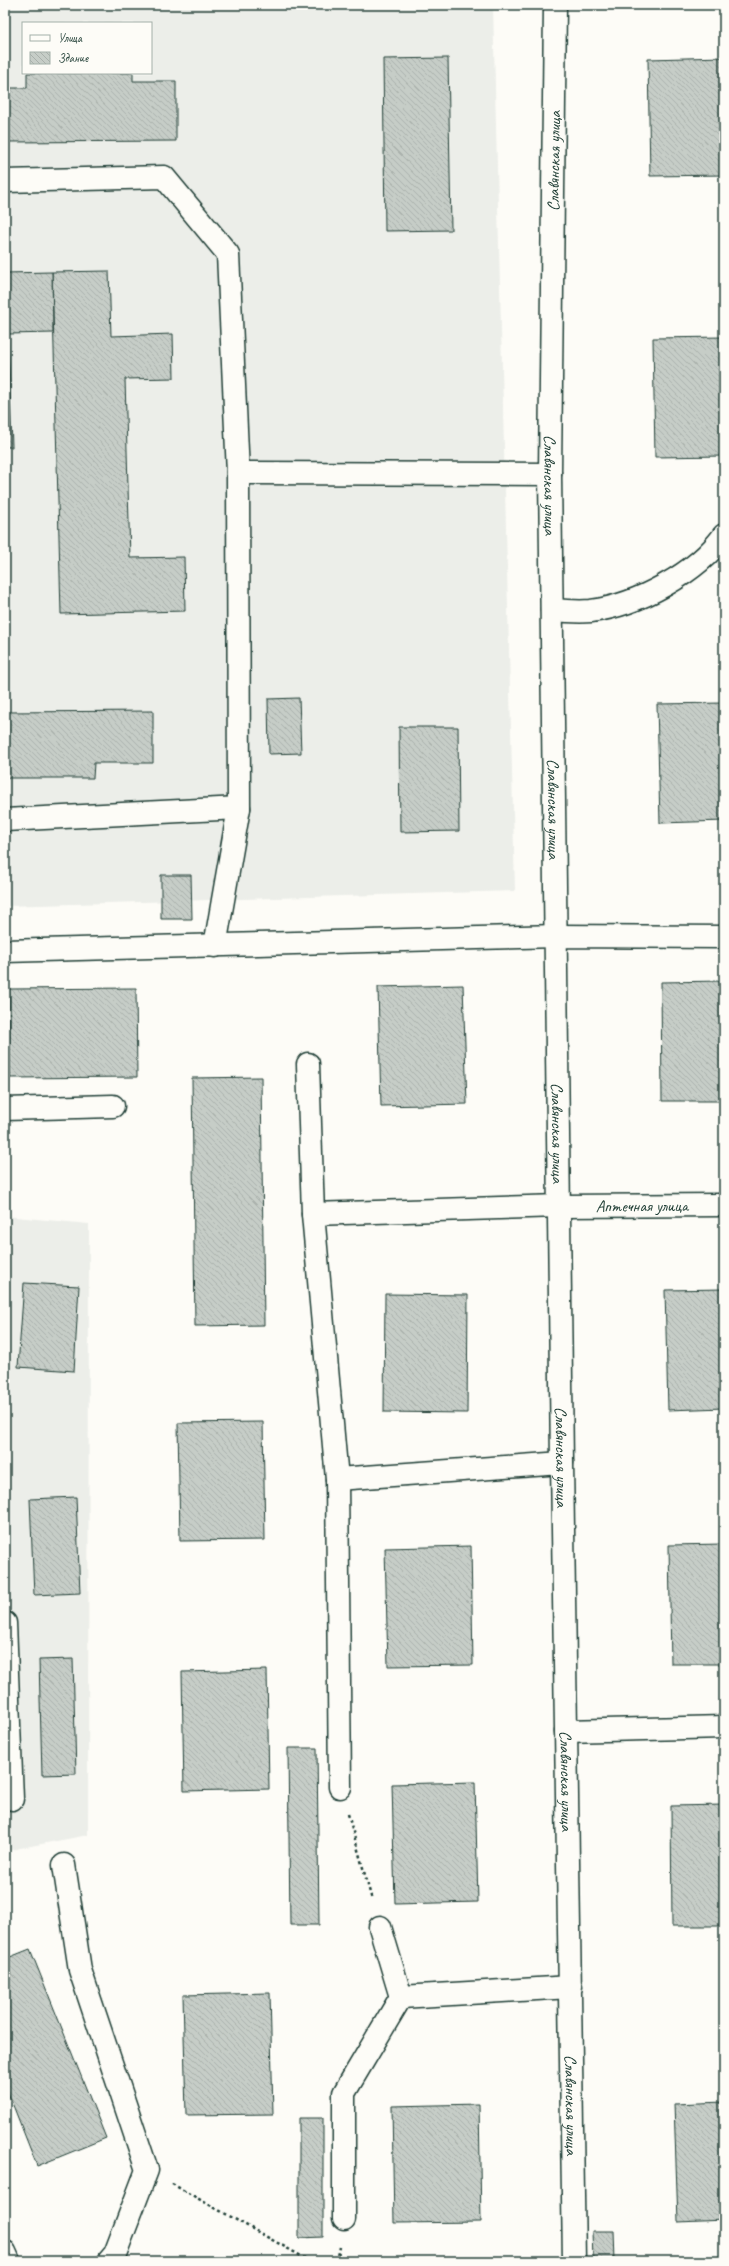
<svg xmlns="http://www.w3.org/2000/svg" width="729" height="2266" viewBox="0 0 729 2266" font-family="Caveat,sans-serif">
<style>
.built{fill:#eceee9;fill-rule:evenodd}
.building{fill:url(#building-back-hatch);stroke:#1f3d34}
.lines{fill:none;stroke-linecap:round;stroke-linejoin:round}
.minor-casing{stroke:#1f3d34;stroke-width:25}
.path{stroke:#1f3d34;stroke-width:2.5;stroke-dasharray:3 3;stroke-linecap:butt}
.minor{stroke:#fdfcf7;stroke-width:22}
.labels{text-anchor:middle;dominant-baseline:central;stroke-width:4;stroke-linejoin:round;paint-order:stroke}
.street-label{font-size:17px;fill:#1f3d34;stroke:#fdfcf7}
</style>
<defs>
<pattern id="building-back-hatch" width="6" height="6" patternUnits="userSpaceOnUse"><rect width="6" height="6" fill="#c6cdc7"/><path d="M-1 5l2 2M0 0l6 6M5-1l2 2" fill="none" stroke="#aab1ac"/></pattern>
</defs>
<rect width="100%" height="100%" fill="#fdfcf7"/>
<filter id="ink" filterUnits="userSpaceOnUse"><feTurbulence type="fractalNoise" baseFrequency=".025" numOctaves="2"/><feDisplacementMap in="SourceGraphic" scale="8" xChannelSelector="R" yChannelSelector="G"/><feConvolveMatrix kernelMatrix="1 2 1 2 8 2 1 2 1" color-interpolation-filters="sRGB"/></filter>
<g filter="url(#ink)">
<g class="built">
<path d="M5,5h488l22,886 -510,15zM23,23h128v50h-128z"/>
<path d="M5,1216l84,8 -1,611 -83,16z"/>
</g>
<g class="building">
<path d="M724,57v118l-74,1 -2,-117z"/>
<path d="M448,58l3,172 -66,1 -2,-172z"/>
<path d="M27,73h106v8h43v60l-171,1v-54h22z"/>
<path d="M109,271l2,65 62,-2 1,44 -49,1 5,179 54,-1 1,54 -124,3 -9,-342z"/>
<path d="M52,272l1,61 -45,1 4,113h-7v-174z"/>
<path d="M724,337v119l-69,1 -2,-119z"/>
<path d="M299,698l2,55 -32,1 -1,-55z"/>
<path d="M724,703v118l-64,2 -3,-119z"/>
<path d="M153,711v52h-59l-1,15h-88v-66z"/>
<path d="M399,727h59l1,104 -59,1z"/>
<path d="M161,875h30l1,44h-31z"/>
<path d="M724,981v120h-62l-1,-119z"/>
<path d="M463,985l4,119 -86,2 -3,-119z"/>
<path d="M136,988l1,89 -127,1 -1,-89z"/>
<path d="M261,1077l3,248 -69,1 -3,-248z"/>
<path d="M24,1283l55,3 -5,85 -56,-4z"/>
<path d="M724,1289v119l-56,2 -3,-120z"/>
<path d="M385,1294l83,1 -1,118 -83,-1z"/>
<path d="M263,1422l2,118 -85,1 -2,-118z"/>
<path d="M76,1497l4,96 -46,2 -4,-96z"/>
<path d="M724,1544v120h-53l-2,-119z"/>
<path d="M471,1546l2,119 -85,1 -3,-118z"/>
<path d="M73,1659l3,115 -34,1 -3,-115z"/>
<path d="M267,1670l2,119 -85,2 -2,-119z"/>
<path d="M288,1748h29l2,177h-29z"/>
<path d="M475,1782l3,120 -83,2 -3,-120z"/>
<path d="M724,1805v121h-52l-1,-120z"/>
<path d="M30,1949l76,189 -69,28 -32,-81v-126z"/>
<path d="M270,1993l3,121 -87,1 -3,-120z"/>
<path d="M724,2102v118l-46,2 -4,-118z"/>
<path d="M479,2104l2,118 -87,1 -2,-117z"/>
<path d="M299,2118h24v119l-24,1z"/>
<path d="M592,2231h22l1,30h-22z"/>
</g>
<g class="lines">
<defs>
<g id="minor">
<path id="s1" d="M555,5l-5,469 12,989 12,798"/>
<path d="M5,181l159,-4 64,77 10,219 1,335 -24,138"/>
<path d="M238,473l312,1"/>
<path d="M552,610c12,1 27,2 39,1 47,-6 106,-38 133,-76"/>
<path d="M5,820l234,-12"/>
<path d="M5,951l551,-15 168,1"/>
<path d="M308,1064l5,150 24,265 3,308"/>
<path d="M5,1109l108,-3"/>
<path id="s2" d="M313,1214l247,-8 164,-1"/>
<path d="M337,1479l225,-16"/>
<path d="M5,1623l7,176"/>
<path d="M566,1731l158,-4"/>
<path d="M64,1865l16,105 67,200 -32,84 -6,7"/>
<path d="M401,1997l170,-10"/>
<path d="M344,2219v-126l57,-96 -21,-70"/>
<path d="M5,2252l4,9"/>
</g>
</defs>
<use href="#minor" class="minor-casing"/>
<g class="path">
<path d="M348,1814l24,86"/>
<path d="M172,2184l138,77"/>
<path d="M337,2261l3,-14"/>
</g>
<use href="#minor" class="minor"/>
</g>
</g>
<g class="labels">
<g class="street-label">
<text transform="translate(554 161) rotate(-89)">Славянская улица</text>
<text stroke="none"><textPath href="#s1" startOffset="480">Славянская улица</textPath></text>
<text stroke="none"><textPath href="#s1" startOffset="804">Славянская улица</textPath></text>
<text stroke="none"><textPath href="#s1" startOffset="1128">Славянская улица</textPath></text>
<text stroke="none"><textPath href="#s2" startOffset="329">Аптечная улица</textPath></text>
<text stroke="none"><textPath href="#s1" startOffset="1452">Славянская улица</textPath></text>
<text stroke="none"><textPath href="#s1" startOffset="1776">Славянская улица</textPath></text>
<text stroke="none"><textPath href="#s1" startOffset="2100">Славянская улица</textPath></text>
</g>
</g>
<rect width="729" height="2266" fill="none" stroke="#fdfcf7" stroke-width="20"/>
<rect x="10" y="10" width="709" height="2246" fill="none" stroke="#1f3d34" stroke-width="1.5" filter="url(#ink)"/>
<rect x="22" y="22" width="130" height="52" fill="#fdfcf7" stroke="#a4b0a9"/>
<rect x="30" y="35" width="20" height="6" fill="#fdfcf7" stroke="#a4b0a9"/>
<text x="58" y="42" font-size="12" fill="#1f3d34">Улица</text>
<rect x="30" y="52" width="20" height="12" fill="url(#building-back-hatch)" stroke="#a4b0a9"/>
<text x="58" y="62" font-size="12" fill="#1f3d34">Здание</text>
</svg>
